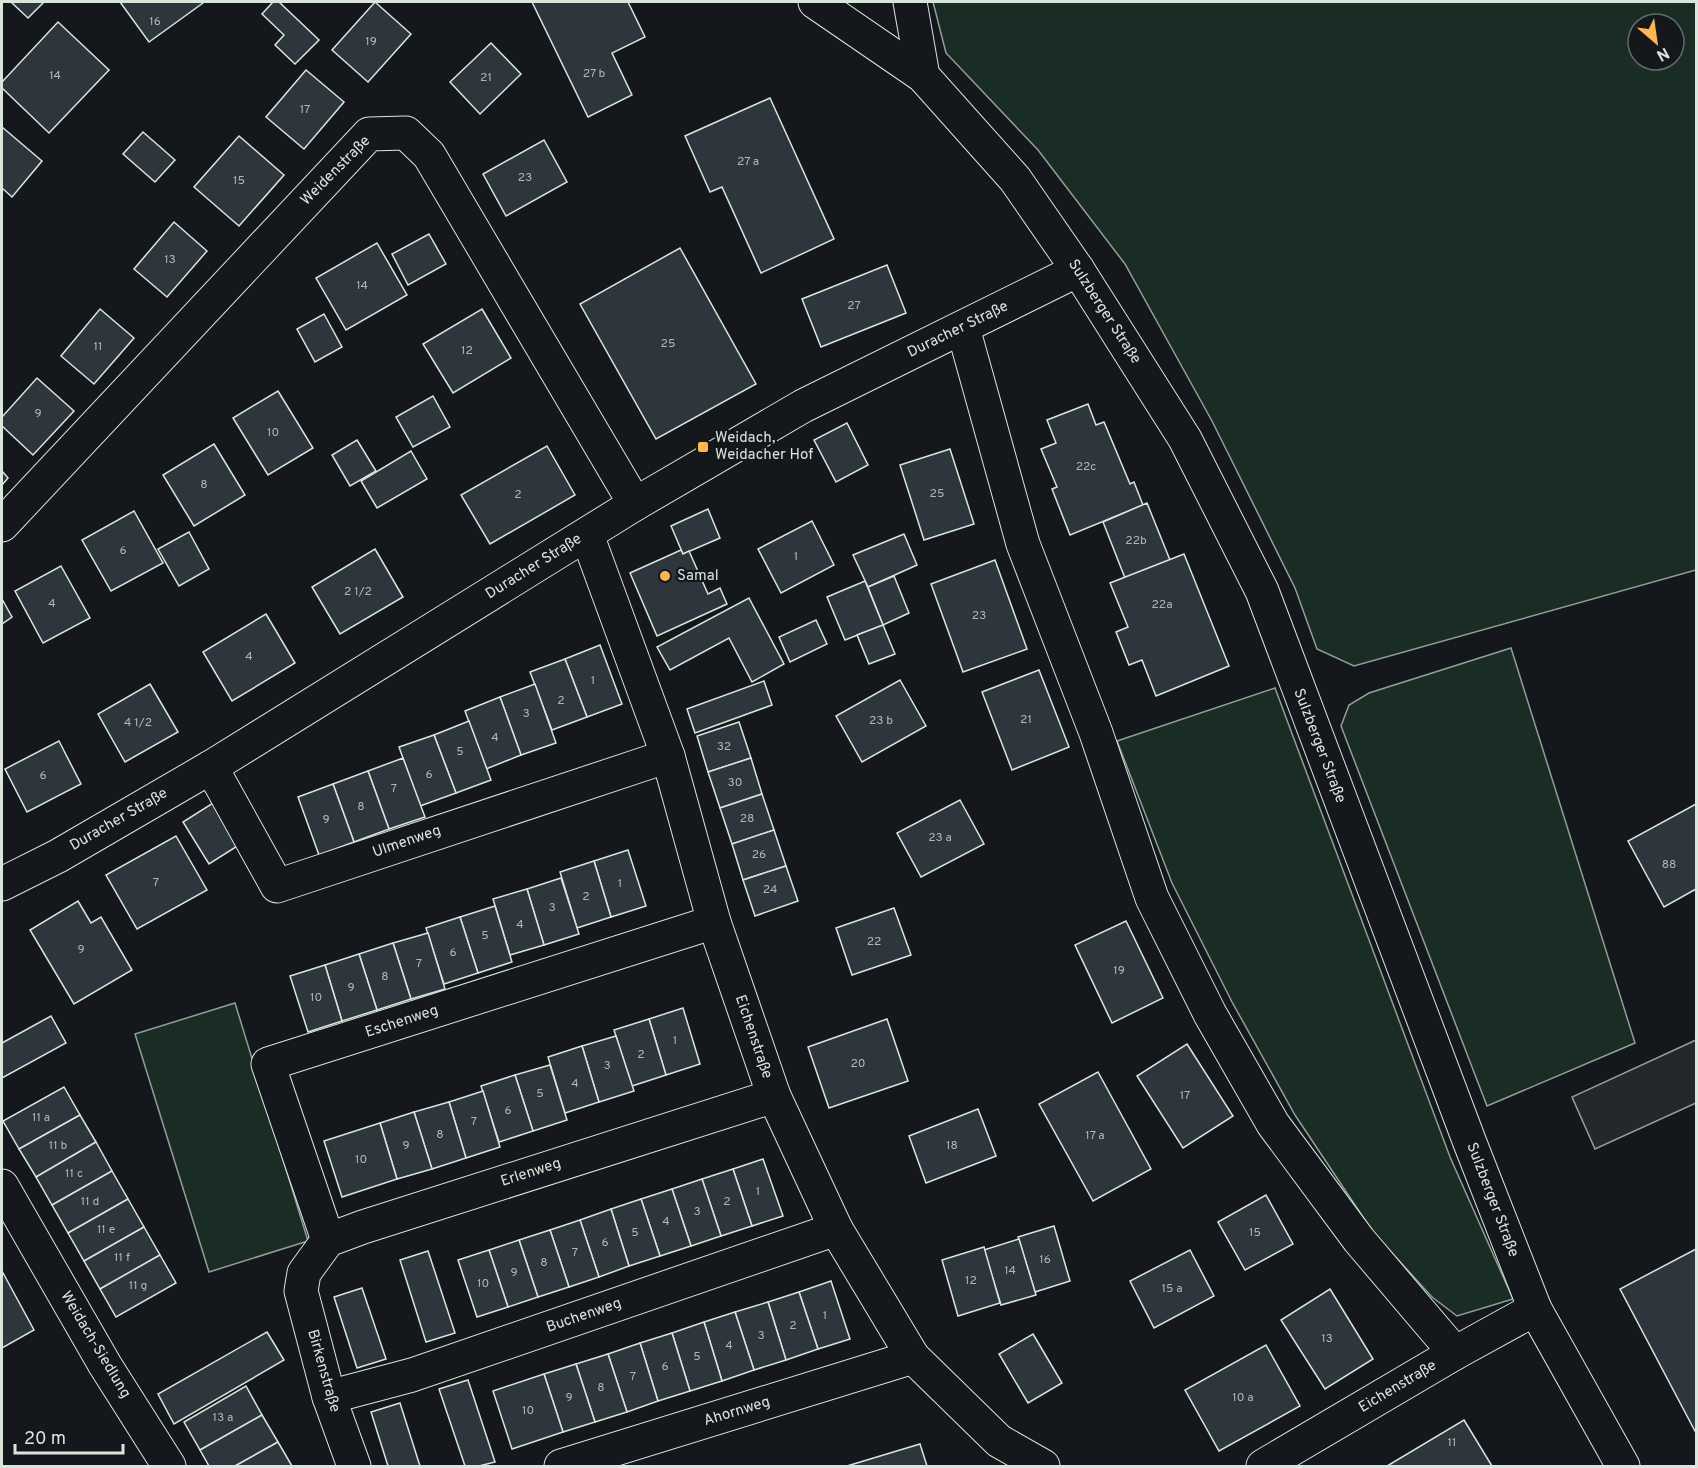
<svg xmlns="http://www.w3.org/2000/svg" width="1698" height="1468" viewBox="0 0 1698 1468" font-family="Overpass,sans-serif">
<style>
.green{fill:#1a2d24;stroke:#939e99;stroke-width:1.5;fill-rule:evenodd}
.parking{fill:#24282b;stroke:#939e99;stroke-width:1.5}
.building{fill:#2c363c;stroke:#d8e6dc;stroke-width:1.5}
.lines{fill:none;stroke-linecap:round;stroke-linejoin:round}
.minor-casing{stroke:#d8e6dc;stroke-width:35}
.minor{stroke:#14181c;stroke-width:33}
.poi-dot{fill:#ffb74d;stroke:#14181c;stroke-width:2}
.labels{text-anchor:middle;dominant-baseline:central;stroke-width:4.5;stroke-linejoin:round;paint-order:stroke}
.number-label{font-size:12px;fill:#adbab4}
.street-label{font-size:15px;fill:#d8e6dc;stroke:#14181c}
.poi-label{font-size:15px;fill:#d8e6dc;stroke:#14181c;text-anchor:start}
</style>
<rect width="100%" height="100%" fill="#14181c"/>
<g class="green">
<path d="M933,2h763v568l-342,96 -37,-17 -22,-61 -83,-167 -87,-157 -87,-114 -92,-97zM1638,24h36v36h-36z"/>
<path d="M1511,648l124,395 -148,63 -146,-380 8,-21 20,-12z"/>
<path d="M1275,688l175,469 63,142 -56,17 -25,-19 -59,-65 -78,-117 -63,-113 -60,-119 -55,-142z"/>
<path d="M235,1003l73,238 -99,31 -74,-238z"/>
</g>
<path class="parking" d="M1696,1040v63l-101,46 -23,-52z"/>
<g class="building">
<path d="M11,2h33l-16,16z"/>
<path d="M120,2h82l1,1 -54,39z"/>
<path d="M273,2h6l40,38 -24,24 -20,-19 9,-10 -22,-21z"/>
<path d="M375,2l36,32 -43,48 -36,-32z"/>
<path d="M532,2h96l17,35 -33,16 20,42 -44,22z"/>
<path d="M58,22l51,48 -60,63 -47,-45v-6z"/>
<path d="M491,43l30,31 -41,40 -30,-32z"/>
<path d="M306,70l38,32 -40,47 -38,-32z"/>
<path d="M770,98l64,141 -73,34 -39,-86 -12,5 -25,-56z"/>
<path d="M2,127l40,34 -30,36 -10,-9z"/>
<path d="M143,132l32,28 -20,22 -32,-28z"/>
<path d="M239,136l45,39 -45,51 -45,-39z"/>
<path d="M544,140l23,42 -61,34 -23,-42z"/>
<path d="M174,222l33,29 -40,46 -33,-28z"/>
<path d="M429,234l17,30 -38,21 -16,-31z"/>
<path d="M377,243l30,52 -61,35 -30,-52z"/>
<path d="M680,248l76,136 -100,55 -76,-135z"/>
<path d="M887,265l19,48 -85,34 -19,-48z"/>
<path d="M100,309l34,29 -40,46 -33,-28z"/>
<path d="M482,309l29,49 -58,35 -30,-49z"/>
<path d="M324,314l18,33 -27,15 -18,-33z"/>
<path d="M37,378l37,33 -41,44 -31,-29v-9z"/>
<path d="M278,391l35,57 -45,27 -35,-57z"/>
<path d="M433,396l17,31 -37,20 -17,-30z"/>
<path d="M1088,404l8,21 8,-3 26,62 4,-2 9,23 -73,30 -18,-46 5,-2 -16,-38 15,-6 -9,-23z"/>
<path d="M847,423l21,42 -32,17 -22,-42z"/>
<path d="M357,440l19,31 -26,15 -18,-31z"/>
<path d="M214,444l31,51 -51,31 -31,-51z"/>
<path d="M547,446l28,49 -85,49 -29,-49z"/>
<path d="M950,449l24,75 -50,16 -24,-75z"/>
<path d="M411,451l16,28 -50,29 -16,-27z"/>
<path d="M2,471l6,7 -6,7z"/>
<path d="M1147,503l23,57 -45,18 -22,-56z"/>
<path d="M708,509l12,29 -37,16 -12,-28z"/>
<path d="M134,511l29,52 -52,28 -29,-51z"/>
<path d="M812,521l22,44 -53,28 -23,-44z"/>
<path d="M189,532l20,37 -30,17 -21,-37z"/>
<path d="M904,534l13,31 -49,22 -15,-32z"/>
<path d="M375,549l28,48 -63,37 -28,-47z"/>
<path d="M681,550l2,4 6,-3 19,43 12,-6 7,16 -70,32 -27,-63z"/>
<path d="M1184,554l45,112 -73,30 -14,-36 -13,5 -13,-33 12,-5 -18,-44z"/>
<path d="M995,560l32,89 -64,23 -32,-88z"/>
<path d="M61,566l29,52 -47,25 -28,-52z"/>
<path d="M894,576l15,37 -26,12 -15,-38z"/>
<path d="M865,581l18,44 -38,15 -18,-43z"/>
<path d="M749,598l35,66 -32,18 -23,-44 -59,32 -13,-23z"/>
<path d="M2,599l10,18 -10,7z"/>
<path d="M266,614l29,49 -63,38 -29,-49z"/>
<path d="M816,620l11,24 -37,18 -11,-25z"/>
<path d="M883,625l12,29 -26,10 -12,-29z"/>
<path d="M600,645l22,59 -35,13 -22,-58z"/>
<path d="M565,659l22,58 -35,13 -22,-58z"/>
<path d="M1039,670l30,77 -57,23 -30,-78z"/>
<path d="M900,680l26,46 -64,36 -26,-46z"/>
<path d="M764,681l8,24 -77,28 -8,-24z"/>
<path d="M150,684l28,48 -53,30 -27,-48z"/>
<path d="M535,684l21,59 -35,12 -21,-58z"/>
<path d="M500,697l21,58 -35,14 -21,-58z"/>
<path d="M469,721l22,59 -35,13 -22,-58z"/>
<path d="M739,722l12,36 -43,14 -11,-36z"/>
<path d="M434,735l22,58 -36,13 -21,-59z"/>
<path d="M59,741l22,43 -54,28 -22,-43z"/>
<path d="M403,758l22,59 -36,12 -21,-58z"/>
<path d="M751,758l11,36 -42,14 -12,-36z"/>
<path d="M368,771l21,58 -35,13 -21,-58z"/>
<path d="M333,784l21,58 -35,13 -21,-58z"/>
<path d="M762,794l12,36 -42,14 -12,-36z"/>
<path d="M960,800l24,44 -63,33 -24,-44z"/>
<path d="M213,803l26,42 -30,19 -26,-42z"/>
<path d="M1696,804v85l-32,18 -36,-66z"/>
<path d="M774,830l12,36 -43,14 -11,-36z"/>
<path d="M176,836l31,54 -70,39 -31,-54z"/>
<path d="M628,850l18,56 -35,11 -17,-56z"/>
<path d="M594,861l17,56 -34,11 -17,-56z"/>
<path d="M786,866l12,35 -43,15 -12,-36z"/>
<path d="M561,878l18,56 -35,11 -17,-56z"/>
<path d="M527,889l17,56 -34,10 -17,-56z"/>
<path d="M78,901l13,22 10,-6 31,53 -58,34 -44,-74z"/>
<path d="M495,906l17,56 -34,11 -18,-56z"/>
<path d="M894,908l17,47 -59,20 -16,-47z"/>
<path d="M460,917l18,56 -34,11 -18,-56z"/>
<path d="M1126,921l37,77 -51,25 -37,-78z"/>
<path d="M428,933l17,56 -34,10 -18,-56z"/>
<path d="M393,943l18,56 -34,11 -18,-56z"/>
<path d="M359,954l18,56 -35,11 -17,-56z"/>
<path d="M325,965l17,56 -34,11 -18,-56z"/>
<path d="M683,1008l17,56 -34,11 -17,-56z"/>
<path d="M51,1016l15,27 -64,35v-35z"/>
<path d="M649,1019l17,56 -34,11 -18,-56z"/>
<path d="M887,1019l21,62 -79,27 -21,-61z"/>
<path d="M616,1036l18,55 -35,11 -17,-56z"/>
<path d="M1187,1044l46,72 -50,32 -46,-72z"/>
<path d="M582,1046l17,56 -34,11 -17,-56z"/>
<path d="M550,1065l17,55 -34,11 -18,-56z"/>
<path d="M1098,1072l53,97 -58,32 -54,-97z"/>
<path d="M515,1075l18,56 -34,11 -18,-56z"/>
<path d="M64,1087l16,28 -61,34 -16,-28z"/>
<path d="M483,1091l17,56 -34,11 -17,-56z"/>
<path d="M449,1102l17,56 -34,11 -18,-57z"/>
<path d="M978,1109l18,47 -70,27 -17,-47z"/>
<path d="M414,1112l18,57 -35,10 -17,-56z"/>
<path d="M80,1115l16,27 -60,35 -17,-28z"/>
<path d="M380,1123l17,56 -55,18 -18,-56z"/>
<path d="M96,1142l16,29 -60,34 -16,-28z"/>
<path d="M763,1159l20,57 -31,10 -19,-57z"/>
<path d="M733,1169l19,57 -31,10 -19,-57z"/>
<path d="M112,1171l16,28 -60,34 -16,-28z"/>
<path d="M702,1179l19,57 -30,10 -19,-57z"/>
<path d="M672,1189l19,57 -31,10 -19,-57z"/>
<path d="M1266,1195l27,49 -48,26 -27,-48z"/>
<path d="M128,1199l16,28 -60,34 -16,-28z"/>
<path d="M641,1199l19,57 -31,10 -18,-57z"/>
<path d="M611,1209l18,57 -30,11 -19,-57z"/>
<path d="M580,1220l19,57 -30,10 -19,-57z"/>
<path d="M1054,1226l16,55 -35,11 -17,-55z"/>
<path d="M144,1227l16,28 -60,34 -16,-28z"/>
<path d="M550,1230l19,57 -31,10 -19,-57z"/>
<path d="M1019,1239l17,56 -35,10 -17,-55z"/>
<path d="M519,1240l19,57 -30,10 -19,-57z"/>
<path d="M984,1247l16,56 -42,13 -16,-56z"/>
<path d="M1696,1249v184l-76,-144z"/>
<path d="M489,1250l19,57 -31,10 -19,-57z"/>
<path d="M1190,1250l24,46 -60,32 -24,-47z"/>
<path d="M428,1251l27,82 -29,9 -26,-82z"/>
<path d="M160,1255l16,28 -60,34 -16,-28z"/>
<path d="M2,1271l32,59 -32,18z"/>
<path d="M831,1281l19,58 -32,10 -19,-57z"/>
<path d="M362,1288l24,71 -29,9 -23,-71z"/>
<path d="M1330,1289l43,70 -48,30 -44,-69z"/>
<path d="M799,1292l19,57 -32,11 -18,-58z"/>
<path d="M768,1302l18,58 -32,10 -19,-58z"/>
<path d="M735,1312l19,58 -32,11 -18,-59z"/>
<path d="M704,1322l18,59 -32,10 -18,-58z"/>
<path d="M267,1332l17,28 -110,64 -16,-30z"/>
<path d="M672,1333l18,58 -32,10 -18,-58z"/>
<path d="M1033,1334l29,49 -34,20 -29,-49z"/>
<path d="M640,1343l18,58 -31,11 -19,-58z"/>
<path d="M1266,1345l34,61 -81,45 -34,-61z"/>
<path d="M608,1354l19,58 -32,10 -19,-58z"/>
<path d="M576,1364l19,58 -32,10 -19,-58z"/>
<path d="M544,1374l19,58 -51,17 -19,-58z"/>
<path d="M468,1380l27,82 -16,4h-14l-26,-77z"/>
<path d="M246,1386l16,29 -62,35 -16,-28z"/>
<path d="M400,1403l20,63h-32l-17,-54z"/>
<path d="M262,1415l16,27 -43,24h-26l-9,-16z"/>
<path d="M1464,1420l28,46h-105z"/>
<path d="M278,1442l14,24h-57z"/>
<path d="M920,1444l7,22h-80z"/>
</g>
<g class="lines">
<defs>
<g id="minor">
<path d="M815,2l108,74 92,103 63,91 107,169 77,152 208,552 65,166 88,157"/>
<path d="M910,2l13,74"/>
<path d="M963,328l60,216 73,189 56,165 58,116 63,110 86,116 96,113"/>
<path d="M2,525l367,-391 37,-1 23,22 206,349"/>
<path d="M587,535l81,221 46,166 60,174 62,133 77,128 86,84 44,25"/>
<path d="M211,767l66,119 391,-130"/>
<path d="M2,884l56,-28 153,-89 424,-263 168,-98 275,-136"/>
<path d="M2,1186l103,179 64,101"/>
<path d="M328,1240l-60,-176 446,-142"/>
<path d="M329,1397l83,-22 424,-146"/>
<path d="M354,1466l-25,-69 -28,-106 3,-18 24,-33 35,-13 411,-131"/>
<path d="M561,1466l352,-109"/>
<path d="M1263,1466l192,-113 80,-44"/>
</g>
</defs>
<use href="#minor" class="minor-casing"/>
<use href="#minor" class="minor"/>
</g>
<g class="poi-dot">
<rect x="697" y="441" width="12" height="12" rx="3"/>
<circle cx="665" cy="576" r="6"/>
</g>
<g class="labels">
<g class="number-label">
<text x="155" y="22">16</text>
<text x="371" y="42">19</text>
<text x="594" y="74">27 b</text>
<text x="55" y="76">14</text>
<text x="486" y="78">21</text>
<text x="305" y="110">17</text>
<text x="748" y="162">27 a</text>
<text x="525" y="178">23</text>
<text x="239" y="181">15</text>
<text x="170" y="260">13</text>
<text x="362" y="286">14</text>
<text x="854" y="306">27</text>
<text x="668" y="344">25</text>
<text x="98" y="347">11</text>
<text x="467" y="351">12</text>
<text x="38" y="414">9</text>
<text x="273" y="433">10</text>
<text x="1086" y="467">22c</text>
<text x="204" y="485">8</text>
<text x="937" y="494">25</text>
<text x="518" y="495">2</text>
<text x="1136" y="541">22b</text>
<text x="123" y="551">6</text>
<text x="796" y="557">1</text>
<text x="358" y="592">2 1/2</text>
<text x="52" y="604">4</text>
<text x="1162" y="605">22a</text>
<text x="979" y="616">23</text>
<text x="249" y="657">4</text>
<text x="593" y="681">1</text>
<text x="561" y="701">2</text>
<text x="526" y="714">3</text>
<text x="1026" y="720">21</text>
<text x="881" y="721">23 b</text>
<text x="138" y="723">4 1/2</text>
<text x="495" y="738">4</text>
<text x="724" y="747">32</text>
<text x="460" y="752">5</text>
<text x="429" y="775">6</text>
<text x="43" y="776">6</text>
<text x="735" y="783">30</text>
<text x="394" y="789">7</text>
<text x="361" y="807">8</text>
<text x="747" y="819">28</text>
<text x="326" y="820">9</text>
<text x="940" y="838">23 a</text>
<text x="759" y="855">26</text>
<text x="1669" y="865">88</text>
<text x="156" y="883">7</text>
<text x="620" y="884">1</text>
<text x="770" y="890">24</text>
<text x="586" y="897">2</text>
<text x="552" y="908">3</text>
<text x="520" y="925">4</text>
<text x="485" y="936">5</text>
<text x="874" y="942">22</text>
<text x="81" y="950">9</text>
<text x="453" y="953">6</text>
<text x="419" y="964">7</text>
<text x="1119" y="971">19</text>
<text x="385" y="977">8</text>
<text x="351" y="988">9</text>
<text x="316" y="998">10</text>
<text x="675" y="1041">1</text>
<text x="641" y="1055">2</text>
<text x="858" y="1064">20</text>
<text x="607" y="1066">3</text>
<text x="575" y="1084">4</text>
<text x="540" y="1094">5</text>
<text x="1185" y="1096">17</text>
<text x="508" y="1111">6</text>
<text x="41" y="1118">11 a</text>
<text x="474" y="1122">7</text>
<text x="440" y="1135">8</text>
<text x="1095" y="1136">17 a</text>
<text x="58" y="1146">11 b</text>
<text x="406" y="1146">9</text>
<text x="952" y="1146">18</text>
<text x="361" y="1160">10</text>
<text x="74" y="1174">11 c</text>
<text x="758" y="1192">1</text>
<text x="90" y="1202">11 d</text>
<text x="727" y="1202">2</text>
<text x="697" y="1212">3</text>
<text x="666" y="1222">4</text>
<text x="106" y="1230">11 e</text>
<text x="635" y="1233">5</text>
<text x="1255" y="1233">15</text>
<text x="605" y="1243">6</text>
<text x="575" y="1253">7</text>
<text x="122" y="1258">11 f</text>
<text x="1045" y="1260">16</text>
<text x="544" y="1263">8</text>
<text x="1010" y="1271">14</text>
<text x="514" y="1273">9</text>
<text x="971" y="1281">12</text>
<text x="483" y="1284">10</text>
<text x="138" y="1286">11 g</text>
<text x="1172" y="1289">15 a</text>
<text x="825" y="1316">1</text>
<text x="793" y="1326">2</text>
<text x="761" y="1336">3</text>
<text x="1327" y="1339">13</text>
<text x="729" y="1346">4</text>
<text x="697" y="1357">5</text>
<text x="665" y="1367">6</text>
<text x="633" y="1377">7</text>
<text x="601" y="1388">8</text>
<text x="569" y="1398">9</text>
<text x="1243" y="1398">10 a</text>
<text x="528" y="1411">10</text>
<text x="223" y="1418">13 a</text>
<text x="1452" y="1443">11</text>
</g>
<g class="street-label">
<text transform="translate(336 171) rotate(-45)">Weidenstraße</text>
<text transform="translate(1104 312) rotate(57)">Sulzberger Straße</text>
<text transform="translate(958 330) rotate(-26)">Duracher Straße</text>
<text transform="translate(534 567) rotate(-32)">Duracher Straße</text>
<text transform="translate(1319 746) rotate(69)">Sulzberger Straße</text>
<text transform="translate(119 820) rotate(-30)">Duracher Straße</text>
<text transform="translate(407 842) rotate(-19)">Ulmenweg</text>
<text transform="translate(402 1022) rotate(-18)">Eschenweg</text>
<text transform="translate(753 1037) rotate(71)">Eichenstraße</text>
<text transform="translate(531 1173) rotate(-18)">Erlenweg</text>
<text transform="translate(1492 1200) rotate(69)">Sulzberger Straße</text>
<text transform="translate(584 1316) rotate(-19)">Buchenweg</text>
<text transform="translate(95 1345) rotate(59)">Weidach-Siedlung</text>
<text transform="translate(323 1371) rotate(74)">Birkenstraße</text>
<text transform="translate(1398 1387) rotate(-31)">Eichenstraße</text>
<text transform="translate(737 1412) rotate(-17)">Ahornweg</text>
</g>
<g class="poi-label">
<text x="715" y="438">Weidach,<tspan x="715" dy="17">Weidacher Hof</tspan></text>
<text x="677" y="576">Samal</text>
</g>
</g>
<rect width="1698" height="1468" fill="none" stroke="#d8e6dc" stroke-width="6"/>
<g transform="translate(1656 42) rotate(151)"><circle r="28" fill="#14181c" stroke="#626a69" stroke-width="1.5"/>
<path d="M0-4.5L10 22L0 15L-10 22Z" fill="#ffb74d"/>
<text y="-9" font-size="16" font-weight="bold" text-anchor="middle" fill="#d8e6dc">N</text>
</g>
<path d="M15 1444v9h108v-9" fill="none" stroke="#d8e6dc" stroke-width="3"/>
<text x="24" y="1444" font-size="18" fill="#d8e6dc" stroke="#14181c" stroke-width="4.5" paint-order="stroke">20 m</text>
</svg>
